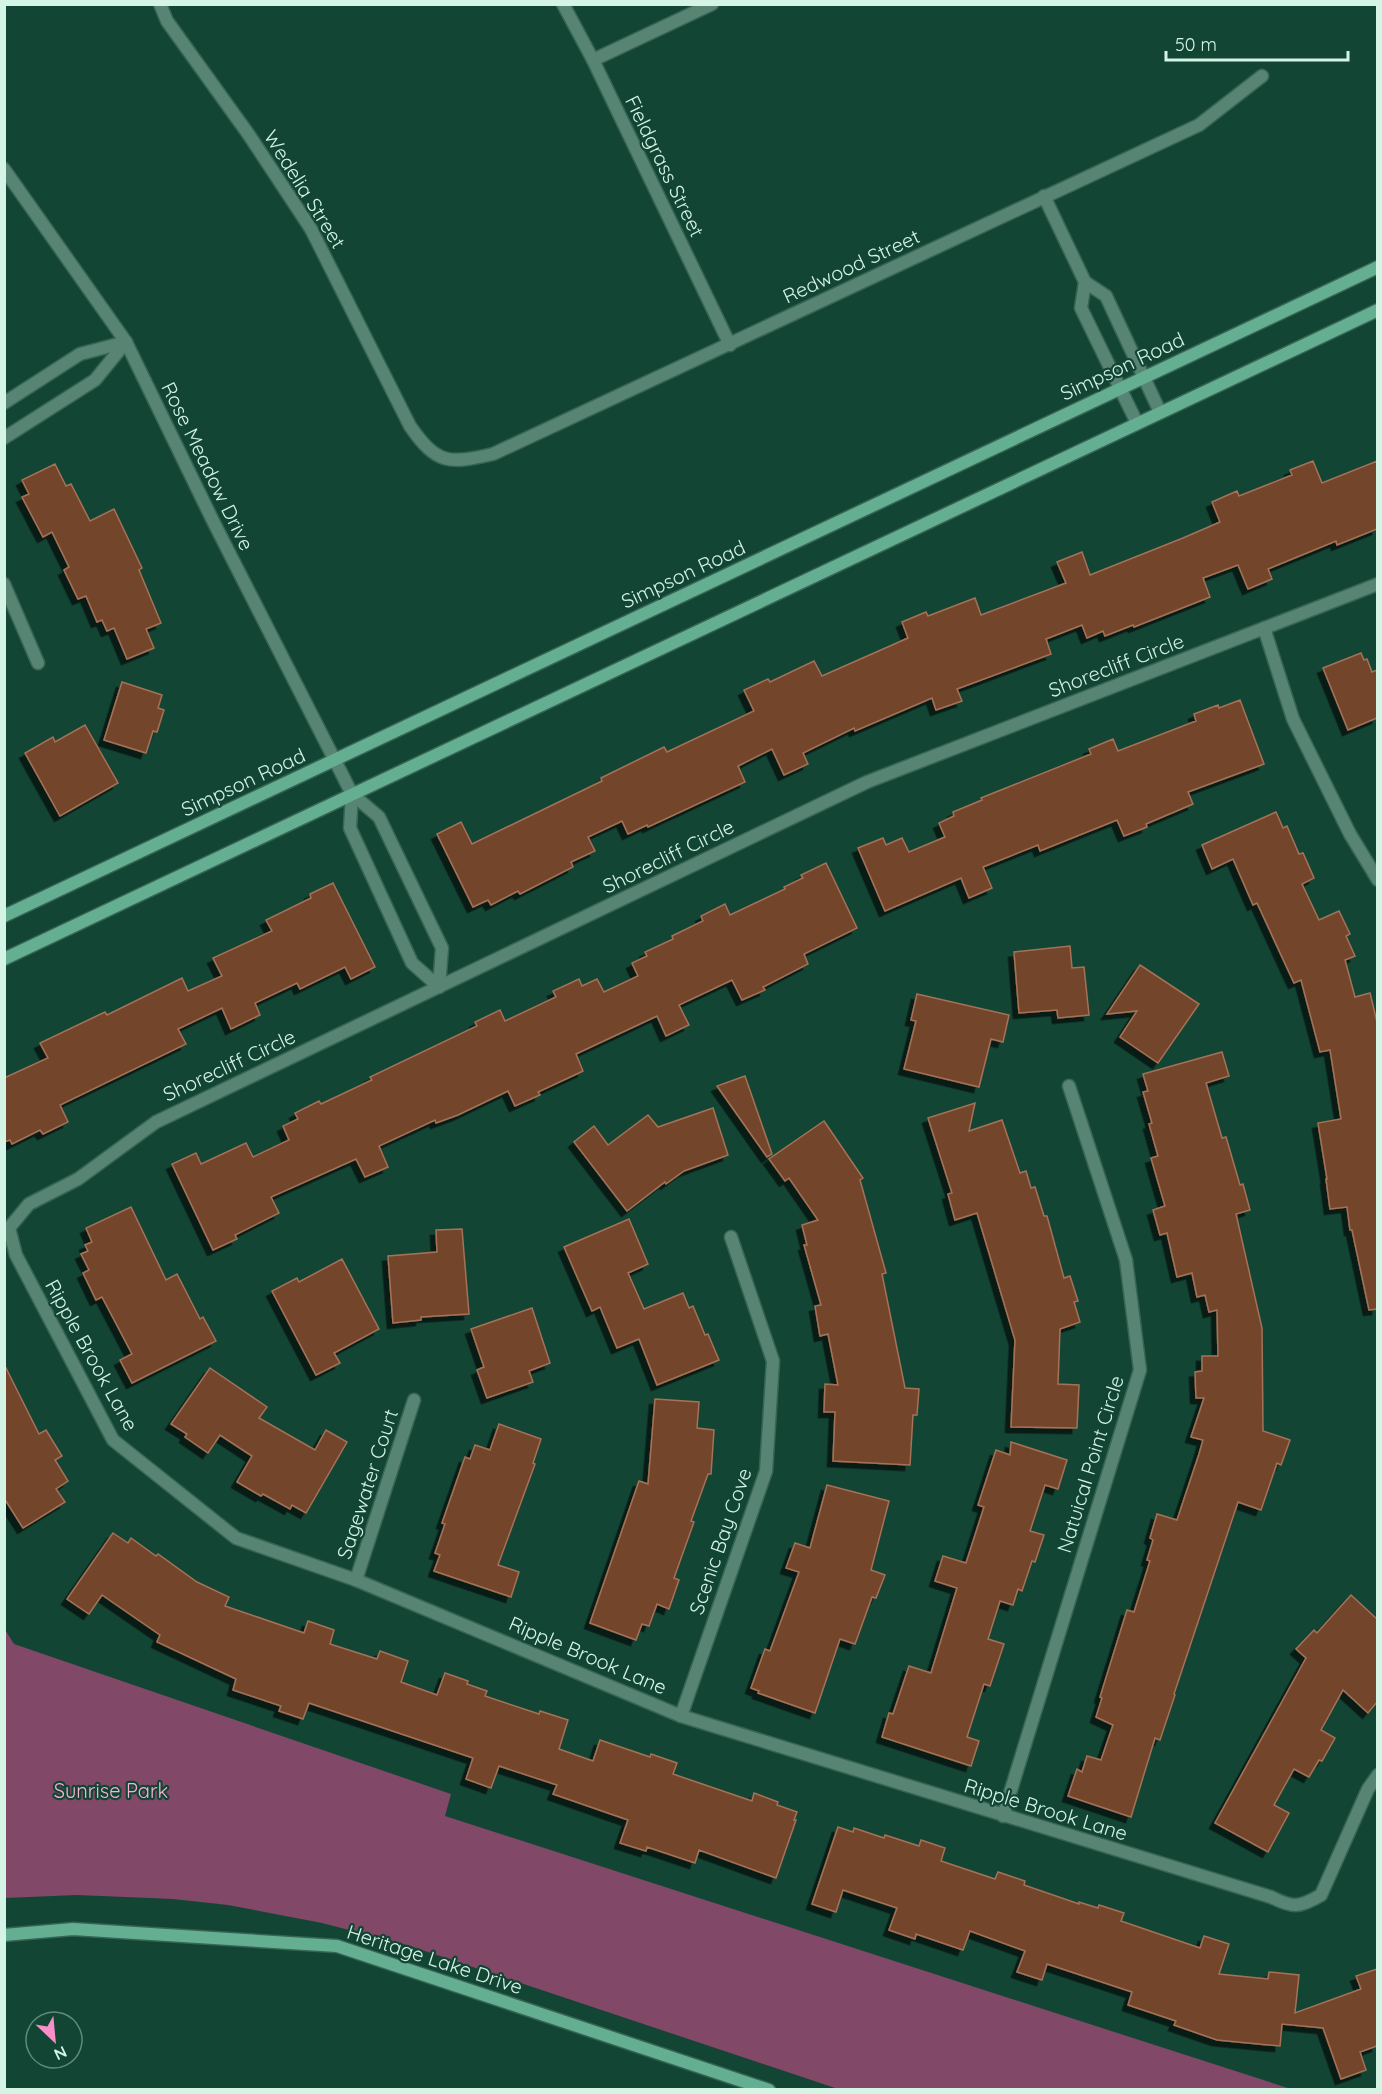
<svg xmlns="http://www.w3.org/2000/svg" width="1382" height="2094" viewBox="0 0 1382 2094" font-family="Quicksand,sans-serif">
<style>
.green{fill:#824867}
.building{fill:#73442b;stroke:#a57258;stroke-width:1.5;filter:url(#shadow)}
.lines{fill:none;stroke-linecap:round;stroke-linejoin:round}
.street-casing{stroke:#366455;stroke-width:15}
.secondary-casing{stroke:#366455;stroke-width:15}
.street{stroke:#588573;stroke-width:12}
.secondary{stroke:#64ae92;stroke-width:12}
.labels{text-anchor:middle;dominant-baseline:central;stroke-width:4.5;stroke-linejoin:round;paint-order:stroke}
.street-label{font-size:20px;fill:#d4f4e6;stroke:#134535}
.park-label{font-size:20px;fill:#f9b2d6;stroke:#134535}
</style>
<defs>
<filter id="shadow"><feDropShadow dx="-5.5" dy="5.5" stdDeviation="0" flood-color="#0009"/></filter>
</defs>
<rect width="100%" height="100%" fill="#134535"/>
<path class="green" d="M4,1628l10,16 437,150 -6,22 846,273h-453l-431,-144 -85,-22 -94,-18 -55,-6 -96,-4 -72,3z"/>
<g class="building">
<path d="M1313,461l9,22 55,-22v68l-40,16 -1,-4 -68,28 4,10 -24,10 -10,-24 -35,13 7,19 -76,30 -1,-2 -28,11 -2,-5 -16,7 -5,-13 -36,14 5,15 -94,35 5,12 -26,9 -4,-12 -77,33 -1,-3 -51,25 5,11 -24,11 -12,-26 -34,17 7,16 -97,45 -1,-2 -19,9 -6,-13 -34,16 7,14 -24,11 2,5 -53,27 -2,-3 -27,14 -3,-5 -15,7 -36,-73 24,-12 11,22 130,-63 -1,-3 63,-31 3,5 87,-41 -10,-21 24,-11 2,3 44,-21 8,15 86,-38 -6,-16 24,-10 2,4 47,-18 6,17 85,-32 -9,-21 25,-10 8,23 93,-37 37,-16 -8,-20 25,-11 2,5 53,-21 -2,-5z"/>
<path d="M55,464l11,22 5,-2 19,37 24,-12 28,59 -3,2 22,53 -15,6 8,19 -27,11 -13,-31 -7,3 -5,-11 -5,2 -11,-26 -8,3 -14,-29 5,-3 -17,-35 -9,5 -21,-40 7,-3 -7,-14z"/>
<path d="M1361,653l3,7 3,-1 5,13 5,-2v48l-29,12 -25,-62z"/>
<path d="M122,682l40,13 -4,13 6,2 -7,22 -4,-1 -7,22 -42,-13z"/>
<path d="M1240,700l24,64 -76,28 5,12 -47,20 1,3 -23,9 -7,-16 -77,31 -2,-6 -55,22 9,21 -23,10 -8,-20 -76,33 -27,-63 25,-10 3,7 16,-7 7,14 36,-15 -6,-14 15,-7 -1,-4 29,-12 -1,-2 110,-44 -2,-5 24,-10 5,12 78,-30 -2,-7 24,-9 1,3z"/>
<path d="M85,725l33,58 -58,33 -35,-63 28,-16 2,5z"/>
<path d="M1276,812l7,16 4,-2 12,28 4,-1 11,25 -12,6 17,36 20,-9 11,23 -4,2 9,20 -10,4 10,37 15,-4 7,29v287l-8,1 -17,-80h-2l-3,-23 -17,2 -4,-30h1l-9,-56 23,-4 -11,-69 -10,2 -19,-72 -7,3 -37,-80 -4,2 -20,-46 -21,10 -10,-24z"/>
<path d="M826,863l31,65 -53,26 4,10 -45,23 2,3 -23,10 -10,-20 -53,25 10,20 -23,11 -9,-20 -81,38 7,17 -45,21 2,3 -25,11 -7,-15 -50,24 -22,8 -1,-3 -56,26 9,21 -23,10 -9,-18 -85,38 8,16 -44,22 2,4 -24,11 -41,-86 24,-11 5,11 45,-21 7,14 36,-17 -6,-14 15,-7 -3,-6 24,-12 2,3 51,-24 -2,-3 107,-51 -2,-4 25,-12 5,11 51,-24 -3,-6 26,-12 3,7 15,-7 7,13 34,-16 -6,-13 15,-7 -2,-4 28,-13 -1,-3 31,-15 -2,-5 24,-12 5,11 55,-26 -1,-2 19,-9 -2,-3z"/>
<path d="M333,883l42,84 -24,12 -6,-12 -45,22 -3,-6 -42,20 5,12 -29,14 -9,-21 -44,21 8,15 -126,61 8,17 -25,12 -3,-4 -28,14 -2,-4 -6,2v-64l44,-20 -8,-15 65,-31 2,3 75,-37 6,13 34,-15 -9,-18 59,-27 -6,-11 45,-22 -1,-4z"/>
<path d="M1070,946l2,22 12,-1 5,48 -31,3 -1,-8 -38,3 -5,-61z"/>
<path d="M1140,965l59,39 -41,59 -38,-26 17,-26 -30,3z"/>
<path d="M917,994l92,21 -6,27 -12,-3 -12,48 -75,-18 12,-48 -5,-1z"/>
<path d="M1222,1052l7,24 -23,7 16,55 4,-1 14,48 3,-1 7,26 -14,4 26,114 1,103 27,9 -9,25 -4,-2 -16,47 -23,-8 -64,192 1,1 -15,45 -5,-2 -24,79 -63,-21 9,-27 5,3 5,-16 14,4 12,-35 -17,-8 6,-19 -2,-1 27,-87 7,2 16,-51 -3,-1 6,-20 -3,-2 7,-24 20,6 22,-66 4,-14 -12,-3 13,-39h-8l-1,-26 7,-1v-15h16l-1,-46 -8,2 -4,-17 -8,2 -5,-24 -15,4 -10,-44 -7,2 -7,-25 12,-4 -14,-48 7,-2 -9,-32 3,-1 -9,-31 5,-1 -5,-17z"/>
<path d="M745,1076l27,78 -5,3 -50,-71z"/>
<path d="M975,1103l-6,28 33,-11 18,53 6,-2 5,17 4,-1 9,29h3l17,62 6,-2 8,25 -4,1 6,20 -20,7 -2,55 21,1 -2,43 -66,-1 4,-87 -38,-127 -22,7 -7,-26 4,-1 -24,-75z"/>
<path d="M713,1108l15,47 -44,16 -18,13 -1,-2 -38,29 -53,-69 20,-16 14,19 40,-30 10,12z"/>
<path d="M824,1121l39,57 -3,2 26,93 -4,1 23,114 14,1 -2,26h-4l-3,50 -77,-4 2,-49h-11l1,-28 13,1 -10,-51 -8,2 -5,-30 6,-1 -17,-60h3l-5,-20 16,-5 -29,-42 -4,3 -16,-22z"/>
<path d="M131,1207l35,73 11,-6 23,45 3,-2 13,24 -84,42 -12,-23 12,-6 -30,-57 -6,3 -13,-27 6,-3 -8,-16 7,-3 -3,-6 7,-3 -6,-14z"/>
<path d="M629,1219l19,45 -20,9 16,36 39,-16 6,15 4,-2 12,29 3,-1 11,26 -62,25 -18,-46 -22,9 -17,-41 -8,4 -28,-64z"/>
<path d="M462,1229l7,85 -48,3v3l-28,3 -5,-67 49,-4 -1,-22z"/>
<path d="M342,1259l37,70 -45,24 6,10 -24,12 -44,-84 25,-13 2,4z"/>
<path d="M532,1308l18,55 -21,8 4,11 -46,16 -10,-28 7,-3 -13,-38z"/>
<path d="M4,1364l35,70 7,-4 16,26 -7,4 13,21 -12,8 9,13 -42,26 -19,-30z"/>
<path d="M210,1368l57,39 -8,11 56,32 11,-20 21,12 -41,71 -14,-8 -2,4 -27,-15 -2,2 -24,-14 15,-26 -32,-21 -12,18 -23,-16 2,-3 -16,-10z"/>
<path d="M655,1399l44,3 -2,26 17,2 -3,44h-3l-17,47 3,1 -20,56 5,2 -10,29 -12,-5 -8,22 -7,-2 -6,16 -46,-17 49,-142 9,3z"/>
<path d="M499,1424l42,15 -8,24 2,1 -37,101 21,7 -8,25 -77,-26 6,-16 -5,-2 10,-29 -3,-1 23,-66 5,2 5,-14 15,5z"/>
<path d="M1011,1442l56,18 -9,29 -13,-4 -15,46 14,4 -9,27 -3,-1 -10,30 -4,-2 -5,16 -13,-4 -12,38 16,5 -14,42 -6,-2 -17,53 12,4 -8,25 -89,-29 7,-24 4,1 16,-48 22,7 26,-85 -22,-7 8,-25 23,7 18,-56 -6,-2 18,-55 14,5z"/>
<path d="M827,1485l62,16 -18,69 14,5 -9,23 -4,-1 -17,47 -15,-5 -25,74 -57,-20 1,-2 -8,-3 14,-39 5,2 29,-79 -13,-4 9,-25 15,5z"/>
<path d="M113,1533l15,10 3,-5 25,18 2,-2 39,28 32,15 -4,9 79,27 4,-12 26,9 -4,14 47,15 3,-8 28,10 -7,21 36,13 8,-22 23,8 -1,3 20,7 -2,5 54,18 1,-3 28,9 -9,29 34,12 7,-21 50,17 1,-3 26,9 -4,11 79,27 2,-8 24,9 -1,3 20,7 -3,8h2l-20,58 -77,-28 -4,13 -48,-16 -1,4 -26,-8 8,-23 -75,-26 4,-9 -58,-19 -8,22 -25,-9 7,-21 -164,-55 -6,16 -24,-8 2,-5 -48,-16 3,-11 -79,-37 3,-7 -58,-40 -13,19 -22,-15z"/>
<path d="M1351,1595l26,24v83l-9,11 -25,-23 -22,40 14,8 -13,23 -3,-1 -10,17 -15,-8 -20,36 15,8 -21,39 -53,-29 91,-165 -10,-9 18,-19 3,3z"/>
<path d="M838,1827l15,5 1,-4 30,10 1,-3 34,11 2,-6 24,8 -4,13 54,18 3,-7 27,9 -1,4 55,19v-2l19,6 1,-3 25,8 -3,8 79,27 4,-12 25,8 -10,30 49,5 1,-7 30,3 -4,38 66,-24 -5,-13 21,-7v77l-17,6 6,18 -25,9 -18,-51 -41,-4 -2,22 -63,-6 -43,-15 2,-4 -48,-16 4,-13 -85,-28 -5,16 -25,-8 8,-21 -55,-20 -7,19 -47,-16 -1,5 -26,-9 8,-22 -54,-18 -7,22 -24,-8z"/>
</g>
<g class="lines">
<defs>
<g id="street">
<path d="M160,4l7,17 82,114 62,94 99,197c27,39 39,38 83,28l706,-329 63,-49"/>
<path d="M563,4l30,56 137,285"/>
<path d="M593,60l119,-56"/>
<path d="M4,169l122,173 87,179 139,273 27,23 63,131 -3,39"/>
<path d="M1044,196l41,86 21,14 54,116"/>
<path d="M1085,282l-4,26 56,115"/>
<path d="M4,403l76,-49 46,-12"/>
<path d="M4,438l91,-58 31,-38"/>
<path d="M4,584l34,79"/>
<path d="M1378,584l-511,198 -711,340 -78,57 -49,25 -20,24 7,27 97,185 123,98 120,42 325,136 590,181c22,11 28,11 50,-2l47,-106 10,-14"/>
<path d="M1264,628l29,91 57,115 28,46"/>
<path d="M352,794l-2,34 62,135 27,24"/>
<path d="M356,1580l58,-180"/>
<path d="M681,1716l85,-245 7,-110 -42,-124"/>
<path d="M1003,1816l137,-446 -14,-110 -57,-174"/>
</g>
<g id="secondary">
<path d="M4,916l1374,-649"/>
<path d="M4,959l1374,-649"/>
<path d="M4,1935l69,-6 264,17 432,144"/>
</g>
</defs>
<use href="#street" class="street-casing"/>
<use href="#secondary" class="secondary-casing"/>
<use href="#street" class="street"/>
<use href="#secondary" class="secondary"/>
</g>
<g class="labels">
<g class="street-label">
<text transform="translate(665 166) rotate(64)">Fieldgrass Street</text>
<text transform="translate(305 189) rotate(58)">Wedelia Street</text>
<text transform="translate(851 266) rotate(-25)">Redwood Street</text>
<text transform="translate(1122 366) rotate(-25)">Simpson Road</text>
<text transform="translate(208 466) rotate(64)">Rose Meadow Drive</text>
<text transform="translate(683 574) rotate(-25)">Simpson Road</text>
<text transform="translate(1116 665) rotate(-21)">Shorecliff Circle</text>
<text transform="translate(243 782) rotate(-25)">Simpson Road</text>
<text transform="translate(668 856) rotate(-26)">Shorecliff Circle</text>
<text transform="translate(229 1065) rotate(-25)">Shorecliff Circle</text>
<text transform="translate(92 1355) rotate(61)">Ripple Brook Lane</text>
<text transform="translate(1090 1464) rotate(-73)">Natuical Point Circle</text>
<text transform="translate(367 1484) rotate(-72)">Sagewater Court</text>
<text transform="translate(720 1541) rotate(-71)">Scenic Bay Cove</text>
<text transform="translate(588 1655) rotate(23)">Ripple Brook Lane</text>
<text transform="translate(1046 1809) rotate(17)">Ripple Brook Lane</text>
<text transform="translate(435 1959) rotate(18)">Heritage Lake Drive</text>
</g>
<g class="park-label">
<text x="111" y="1790">Sunrise Park</text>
</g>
</g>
<rect width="1382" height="2094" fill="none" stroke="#d4f4e6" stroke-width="12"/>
<g transform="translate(54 2040) rotate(154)"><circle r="28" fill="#134535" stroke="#608b7c" stroke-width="1.5"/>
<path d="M0-4.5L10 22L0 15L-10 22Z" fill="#f98fc8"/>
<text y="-9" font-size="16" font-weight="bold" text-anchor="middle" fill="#d4f4e6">N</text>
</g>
<path d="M1166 51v9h182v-9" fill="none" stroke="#d4f4e6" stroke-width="3"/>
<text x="1175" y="51" font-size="18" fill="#d4f4e6" stroke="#134535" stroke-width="4.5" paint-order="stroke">50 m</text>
</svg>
